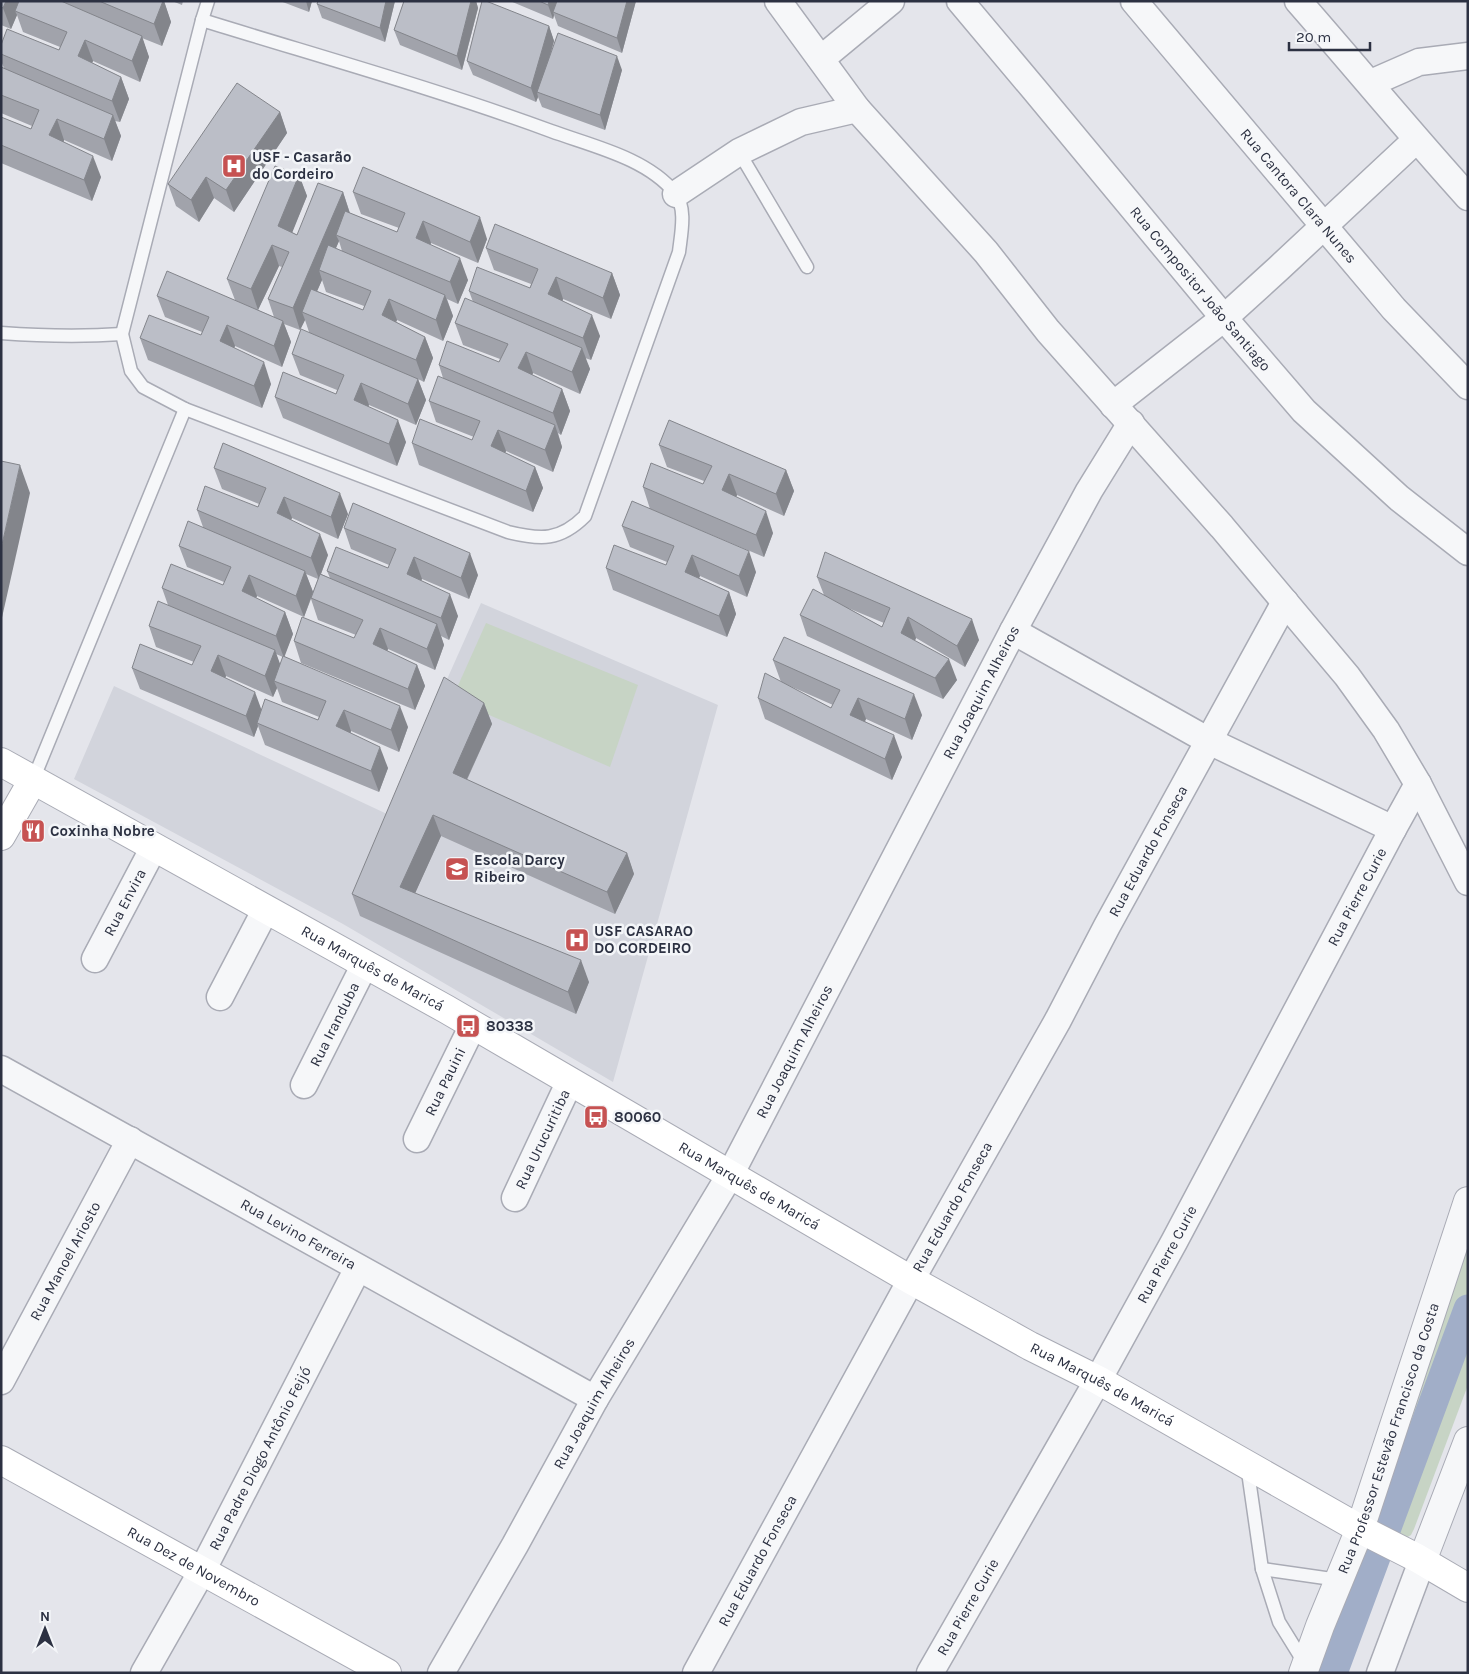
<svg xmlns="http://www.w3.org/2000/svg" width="1469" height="1674" viewBox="0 0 1469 1674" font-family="Karla,sans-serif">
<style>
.built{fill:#d2d4dc}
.green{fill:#c7d4c5}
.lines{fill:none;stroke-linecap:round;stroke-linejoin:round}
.canal{stroke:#a1aec8;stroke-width:29}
.service-casing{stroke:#a9abb5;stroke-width:15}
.minor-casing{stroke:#a9abb5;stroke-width:29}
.tertiary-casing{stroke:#a9abb5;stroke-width:30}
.secondary-casing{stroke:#a9abb5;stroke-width:30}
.service{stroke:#f6f7f9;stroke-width:12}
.minor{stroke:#f6f7f9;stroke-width:26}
.tertiary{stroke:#f6f7f9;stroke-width:28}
.secondary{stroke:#fff;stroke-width:28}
.wall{fill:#a1a3ab;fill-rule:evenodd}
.shaded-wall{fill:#83858b}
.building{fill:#bbbec7;stroke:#83858b}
.labels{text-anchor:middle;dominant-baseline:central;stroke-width:5;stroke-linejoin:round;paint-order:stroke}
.poi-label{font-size:15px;font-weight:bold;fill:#2c3142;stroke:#f3f5f8;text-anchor:start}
.street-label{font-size:15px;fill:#2c3142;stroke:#f3f5f8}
</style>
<rect width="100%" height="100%" fill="#e4e5eb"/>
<path class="built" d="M481,603l237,102 -105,377 -270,-158 -269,-145 40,-93 273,128z"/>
<g class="green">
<path d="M486,623l152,62 -28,82 -158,-68z"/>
<path d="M1468,1228v157l-54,144 -3,6 -5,3 -24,-12 -7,-15z"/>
</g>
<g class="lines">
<path class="canal" d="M1333,1673l135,-364"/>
<defs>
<g id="service">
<path d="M202,20c116,36 235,69 349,111 41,15 96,27 124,62 12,15 6,41 4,59l-94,264c-25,25 -44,24 -77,16l-323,-123 -42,-22 -12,-16 -9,-37z"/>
<path d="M202,20l6,-19"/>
<path d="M739,152l68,115"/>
<path d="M1,333c41,3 80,4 121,1"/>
<path d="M33,780l152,-371"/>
<path d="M1247,1465l15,104 17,53 26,42"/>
<path d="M1262,1569l77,11"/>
</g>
<g id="minor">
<path d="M778,1l79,108 129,143 62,79 174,196 125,149 39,54 32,54 50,98"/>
<path id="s1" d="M960,1l74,88 190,229 80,93 95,87 69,54"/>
<path id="s2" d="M1134,1l260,308 74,77"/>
<path d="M1298,1c57,65 112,132 170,196"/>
<path d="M821,59l70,-58"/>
<path d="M1371,83l48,-21 49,-6"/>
<path d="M676,194l63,-42 62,-30 56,-13"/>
<path d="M1113,405l111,-87 55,-50 137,-128"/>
<path d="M1013,631l196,110 184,88"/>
<path id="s3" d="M95,959l59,-112"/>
<path d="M220,997l46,-88"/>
<path id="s4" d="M1,1069l594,330"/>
<path id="s5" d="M304,1085l61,-121"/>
<path id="s6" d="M417,1139l56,-114"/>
<path id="s7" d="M515,1198l55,-117"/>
<path id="s8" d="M1,1381l129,-241"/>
<path id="s9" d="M144,1673l58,-102 156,-303"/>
<path id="s10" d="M441,1673l74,-128 80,-146 135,-224 283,-544 76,-140 42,-68"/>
<path id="s11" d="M696,1673l215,-393 147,-260 49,-94 178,-324"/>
<path id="s12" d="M930,1673l168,-293 76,-138 219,-413 25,-45"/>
<path d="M1380,1673l42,-112"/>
</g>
<g id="tertiary">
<path d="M1422,1561l46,-120"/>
<path id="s13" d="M1303,1673l17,-47 40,-97 108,-328"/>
</g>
<g id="secondary">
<path id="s14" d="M1,762l445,247 465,271 119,66 68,34 262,149 57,29 51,30"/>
<path d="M1,836l32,-56"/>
<path id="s15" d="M1,1460l386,213"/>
</g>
</defs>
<use href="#service" class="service-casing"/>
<use href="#minor" class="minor-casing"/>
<use href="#tertiary" class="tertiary-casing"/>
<use href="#secondary" class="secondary-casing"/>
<use href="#service" class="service"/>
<use href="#minor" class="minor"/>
<use href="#tertiary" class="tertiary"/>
<use href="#secondary" class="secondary"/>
</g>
<g class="wall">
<path d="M1,1h163l7,21 -9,24 -20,-8 7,19 -9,25 -47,-21 -1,2 29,14 8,22 -9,23 -5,-1 6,15 -9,25 -48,-21v2l37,35 -9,24 -91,-38v-46l30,12 1,-3 -31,-13v-46l3,1 -3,-7v-16l58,5 1,-3 -37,-15 -6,-17 -6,14 -10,-4z"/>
<path d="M172,1h11l-1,4z"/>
<path d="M280,1h32l-3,11z"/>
<path d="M395,1l-10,41 -63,-24 -5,-14z"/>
<path d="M404,1h72l2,7 -16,62 -62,-25 -6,-15z"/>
<path d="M510,1h126l-14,52 -64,-27 -4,-11 -1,4z"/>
<path d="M549,26l5,15 -3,12 71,17 -17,60 -63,-23 -4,-10 -2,5 -63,-27 -6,-14z"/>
<path d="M280,112l7,21 -53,79 -20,-14 -15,24 -23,-16 -8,-22z"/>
<path d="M299,175l8,21 -15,36 5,3 46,-43 7,21 47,19 2,-4 -38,-14 -8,-22 134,47 -9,24 -47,-20 -1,2 38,35 -10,24 -11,-5 6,17 -10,25 -46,-21 -1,2 29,15 8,21 -9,24 -6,-3 8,21 -10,25 -47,-20 -1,1 38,36 -9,24 -114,-48 -8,-21 61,-3 1,-4 -37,-15 -8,-21 17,-22 -4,-12 -5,10 -16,-6 7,18 -9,25 -47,-21 -1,2 37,36 -9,24 -114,-48 -8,-22 61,-3 1,-3 -37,-15 -8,-21 78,4 -8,-21zM339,241l3,10 -6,-3zM279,266l3,1 -14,32 6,18 -16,-7zM322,280l4,12 38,14 -1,4 -46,-19z"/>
<path d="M486,248l126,25 8,22 -9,24 -48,-20v2l37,35 -9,24 -6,-2 5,11 -10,25 -47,-21 -1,2 30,14 8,22 -9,24 -3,-2 4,14 -9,25 -47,-21 -1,2 30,14 8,21 -10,24 -114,-47 -7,-22 60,-3 2,-3 -38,-15 -7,-21 14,-23 -4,-13 60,-3 1,-3 -37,-14 -8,-22 18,-21 -4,-11 61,-3 1,-4 -37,-14z"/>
<path d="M659,445l127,25 8,21 -10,25 -47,-21 -1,2 37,36 -9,24 -114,-48 -7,-22 60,-3 1,-3 -37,-14z"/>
<path d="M214,468l134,46 -10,25 -46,-21 -1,2 37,35 -7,19 9,4 -3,-7 61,-3 1,-3 -38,-16 -7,-21 134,47 -9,24 -47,-20 -1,1 37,36 -9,24 -8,-4 3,9 -9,25 -47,-21 -1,2 30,14 8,21 -10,24 -114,-47 -7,-22 60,-3 2,-3 -38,-15 -7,-21 -7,18 -47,-21 -1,2 29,14 8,22 -9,22 124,71 -9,25 -48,-21v2l37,35 -9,24 -114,-47 -7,-19 -4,11 -114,-48 -8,-21 60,-3 2,-3 -38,-15 -7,-21 19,-21 -6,-17 61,-3 1,-3 -37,-15 -8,-21 24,-19 -6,-17 61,-3 1,-3 -37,-15zM306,574l12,5 -5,13zM276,654l7,3 -3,8zM226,676l47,21 4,-9 5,14 37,15 -1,3 -56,-10 -37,-32z"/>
<path d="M622,526l134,46 -9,25 -47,-21 -1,2 30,14 7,22 -9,23 -114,-47 -7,-22 60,-3 1,-3 -37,-15z"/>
<path d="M817,577l162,63 -14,27 -49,-29 -1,3 42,39 -14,19 -136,-63 -7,-21 24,-20zM848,608l36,15 -2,4z"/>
<path d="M773,660l149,55 -10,25 -46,-21 -1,2 37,36 -10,23 -127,-61 -7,-21 23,-16zM783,683l50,22 -2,3z"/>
<path d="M484,703l8,21 -25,56 160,73 7,21 -19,40 -174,-78 -26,57 174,89 -13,32 -216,-98 -8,-22z"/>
</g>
<g class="shaded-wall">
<path d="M6,1h14l-5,10 2,4 -6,14 -8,-21z"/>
<path d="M163,1h1l7,21 -9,24 -8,-22z"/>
<path d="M306,1h6l-3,11z"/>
<path d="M386,1h9l-10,41 -5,-14z"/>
<path d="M471,1h5l2,7 -16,62 -5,-14z"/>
<path d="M549,1h9l-5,11 1,3 -1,4 -5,-14z"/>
<path d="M627,1h9l-14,52 -5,-15z"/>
<path d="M549,26l5,15 -15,52 -2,-1 1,5 -2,5 -5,-14z"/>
<path d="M142,36l7,21 -9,25 -8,-21z"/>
<path d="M85,40l8,21 -8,17 -7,-22z"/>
<path d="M617,56l5,14 -17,60 -5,-15z"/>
<path d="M121,77l8,22 -9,23 -8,-21z"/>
<path d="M280,112l7,21 -53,79 -8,-22z"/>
<path d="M113,115l8,21 -9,25 -8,-22z"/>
<path d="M57,119l7,21 -7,17 -8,-22z"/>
<path d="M93,156l8,21 -9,24 -8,-21z"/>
<path d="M299,175l8,21 -21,52 -8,-22z"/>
<path d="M206,177l8,21 -15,24 -8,-22z"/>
<path d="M343,192l7,22 -14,21 3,6 -14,32 -6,-3 3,10 -15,34 -5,-2 3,8 -5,10 -7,-22z"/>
<path d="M480,217l7,22 -9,24 -8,-21z"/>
<path d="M423,221l8,22 -7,16 -8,-21z"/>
<path d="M272,245l7,21 -21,44 -7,-21z"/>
<path d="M460,258l8,22 -10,24 -8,-22z"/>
<path d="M612,273l8,22 -9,24 -8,-21z"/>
<path d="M556,277l7,22 -7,16 -8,-21z"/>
<path d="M445,295l8,21 -10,25 -7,-21z"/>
<path d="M389,299l8,21 -8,17 -7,-22z"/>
<path d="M592,315l8,21 -9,24 -8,-22z"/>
<path d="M283,321l8,21 -9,25 -8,-21z"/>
<path d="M227,325l8,21 -7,17 -8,-22z"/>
<path d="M425,337l8,21 -9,24 -8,-22z"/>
<path d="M582,348l8,21 -10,25 -8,-22z"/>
<path d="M526,352l7,21 -7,17 -8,-22z"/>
<path d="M264,362l7,22 -9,24 -8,-22z"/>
<path d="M418,379l8,21 -10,25 -8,-21z"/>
<path d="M361,383l8,22 -7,16 -8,-21z"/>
<path d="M562,389l8,22 -9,24 -8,-22z"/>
<path d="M398,420l8,22 -9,24 -8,-22z"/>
<path d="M555,425l7,22 -9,25 -8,-22z"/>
<path d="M498,430l8,21 -7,17 -8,-22z"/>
<path d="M20,465l10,28 -29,129v-73z"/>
<path d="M535,467l8,21 -10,24 -7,-21z"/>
<path d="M786,470l8,21 -10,25 -8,-22z"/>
<path d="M729,474l8,21 -7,17 -8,-22z"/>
<path d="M340,493l8,21 -10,25 -7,-22z"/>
<path d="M284,497l8,21 -8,17 -7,-22z"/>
<path d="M766,511l7,22 -9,24 -8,-22z"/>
<path d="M320,534l8,21 -9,24 -8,-21z"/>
<path d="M749,551l7,21 -9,25 -8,-21z"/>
<path d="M470,553l8,22 -9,24 -8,-21z"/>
<path d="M692,555l8,21 -8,17 -7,-21z"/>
<path d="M414,557l8,22 -8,16 -7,-21z"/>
<path d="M305,571l8,21 -9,25 -8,-21z"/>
<path d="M249,575l8,21 -8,17 -7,-22z"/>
<path d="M729,592l7,22 -9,23 -8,-21z"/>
<path d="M450,594l8,22 -9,24 -8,-22z"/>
<path d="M285,612l8,22 -9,24 -8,-22z"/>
<path d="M908,617l8,21 -8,17 -7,-22z"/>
<path d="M972,619l7,21 -14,27 -8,-21z"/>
<path d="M437,624l7,21 -9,25 -8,-21z"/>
<path d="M380,628l8,21 -7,17 -8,-22z"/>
<path d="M275,650l8,22 -9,9 3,7 -4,9 -8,-21z"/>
<path d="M218,655l8,21 -7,17 -8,-22z"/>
<path d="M949,659l8,21 -14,19 -8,-21z"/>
<path d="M417,665l8,21 -10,24 -7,-21z"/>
<path d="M255,692l8,22 -6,9 1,3 -4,11 -8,-21z"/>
<path d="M914,694l8,21 -10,25 -7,-21z"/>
<path d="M858,698l8,21 -8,17 -8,-21z"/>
<path d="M484,703l8,21 -32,70 -7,-21z"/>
<path d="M400,706l8,21 -9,25 -8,-22z"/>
<path d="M344,710l7,21 -7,17 -8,-22z"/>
<path d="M894,735l8,22 -10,23 -7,-21z"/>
<path d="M380,747l8,21 -9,24 -8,-21z"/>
<path d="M433,815l8,21 -33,73 -8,-22z"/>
<path d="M627,853l7,21 -19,40 -8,-22z"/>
<path d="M581,960l8,22 -13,32 -8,-22z"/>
</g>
<g class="building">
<path d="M1,1h5l-3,7 -2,-1z"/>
<path d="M19,1h42l81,35 -10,25 -47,-21 -7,16 43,21 -9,24 -111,-47v-9l6,-16 52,21 8,-18 -52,-21z"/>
<path d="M99,1h64l-9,23z"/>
<path d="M318,1h68l-6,27 -63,-24z"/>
<path d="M404,1h67l-14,55 -63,-26z"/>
<path d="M482,1h4l63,25 -18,62 -64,-27z"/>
<path d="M539,1h10l-1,4z"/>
<path d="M557,1h70l-10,37 -64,-26z"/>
<path d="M558,33l59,23 -17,59 -63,-23z"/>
<path d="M1,67l112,48 -9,24 -47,-20 -8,16 44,21 -9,24 -83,-35v-28l30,12 8,-19 -38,-15z"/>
<path d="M237,83l43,29 -54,78 -20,-13 -15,23 -23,-16z"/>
<path d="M275,166l24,9 -21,51 19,9 21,-52 25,9 -50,116 -25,-9 21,-47 -17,-7 -21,44 -24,-10z"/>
<path d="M363,167l117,50 -10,25 -47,-21 -7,17 44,20 -10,24 -114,-47 9,-24 52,21 8,-19 -52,-21z"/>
<path d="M495,224l117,49 -9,25 -47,-21 -8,17 44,21 -9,23 -114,-47 8,-24 53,21 8,-19 -52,-21z"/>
<path d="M328,245l117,50 -9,25 -47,-21 -7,16 43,22 -9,23 -114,-48 9,-23 52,21 8,-19 -52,-21z"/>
<path d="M167,271l116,50 -9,25 -47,-21 -7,16 44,21 -10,24 -114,-48 9,-23 52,20 8,-18 -52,-21z"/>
<path d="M465,298l117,50 -10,24 -46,-20 -8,16 44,21 -9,24 -114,-48 8,-24 52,21 9,-18 -53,-21z"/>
<path d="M301,329l117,50 -10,25 -47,-21 -7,17 44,20 -9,24 -114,-47 8,-25 53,22 8,-19 -52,-21z"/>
<path d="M438,376l117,49 -10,25 -47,-20 -7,16 44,21 -9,24 -114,-48 8,-24 52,21 8,-19 -51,-20z"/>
<path d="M669,420l117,50 -10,24 -47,-20 -7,16 44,21 -10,24 -113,-48 8,-24 52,21 9,-18 -53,-21z"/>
<path d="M223,443l117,50 -9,24 -47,-20 -7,16 43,21 -9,24 -114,-48 8,-24 53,21 8,-19 -52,-20z"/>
<path d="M1,461l19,4 -19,84z"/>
<path d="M632,501l117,50 -10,25 -47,-21 -7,17 44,20 -10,24 -113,-48 8,-23 52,20 8,-19 -52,-20z"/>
<path d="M353,503l117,50 -9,25 -47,-21 -7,17 43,20 -9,24 -114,-47 9,-24 52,21 8,-19 -52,-21z"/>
<path d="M188,521l117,50 -9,25 -47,-21 -7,16 43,21 -9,24 -114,-48 9,-24 52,21 8,-18 -52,-21z"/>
<path d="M825,552l147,67 -15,27 -49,-29 -7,16 48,26 -14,19 -135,-63 13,-26 69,38 8,-19 -73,-31z"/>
<path d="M320,574l117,50 -10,25 -47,-21 -7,16 44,21 -9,24 -114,-48 8,-24 52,21 9,-18 -52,-22z"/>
<path d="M158,601l117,49 -10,26 -47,-21 -7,16 44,21 -9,24 -114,-48 8,-24 52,21 9,-19 -52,-20z"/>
<path d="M784,637l130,57 -9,25 -47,-21 -8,17 44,20 -9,24 -127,-61 7,-25 66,35 9,-18 -67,-30z"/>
<path d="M283,656l117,50 -9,24 -47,-20 -8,16 44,21 -9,24 -114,-48 8,-24 53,21 8,-19 -52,-20z"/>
<path d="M444,677l40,26 -31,70 174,80 -20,39 -174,-77 -33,72 181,73 -13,32 -216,-98z"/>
</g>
<defs>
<symbol id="hospital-square" viewBox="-11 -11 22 22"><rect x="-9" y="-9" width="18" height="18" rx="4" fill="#c65252" stroke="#f3f5f8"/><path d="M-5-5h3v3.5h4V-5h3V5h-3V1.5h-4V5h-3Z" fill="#fff"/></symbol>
<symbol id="restaurant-square" viewBox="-11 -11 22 22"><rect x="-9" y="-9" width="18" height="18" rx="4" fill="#c65252" stroke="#f3f5f8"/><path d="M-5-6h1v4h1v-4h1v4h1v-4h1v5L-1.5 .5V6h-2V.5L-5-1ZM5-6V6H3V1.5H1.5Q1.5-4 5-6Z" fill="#fff"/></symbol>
<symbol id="school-square" viewBox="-11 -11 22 22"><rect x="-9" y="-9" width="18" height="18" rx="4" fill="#c65252" stroke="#f3f5f8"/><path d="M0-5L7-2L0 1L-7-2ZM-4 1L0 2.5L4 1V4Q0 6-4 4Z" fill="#fff"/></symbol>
<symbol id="bus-square" viewBox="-11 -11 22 22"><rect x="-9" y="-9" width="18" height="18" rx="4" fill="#c65252" stroke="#f3f5f8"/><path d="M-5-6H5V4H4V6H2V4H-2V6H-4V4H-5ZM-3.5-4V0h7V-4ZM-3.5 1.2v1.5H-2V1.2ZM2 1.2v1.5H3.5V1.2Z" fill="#fff"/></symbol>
</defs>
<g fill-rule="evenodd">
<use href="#hospital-square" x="220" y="152" width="28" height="28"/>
<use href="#restaurant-square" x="19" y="817" width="28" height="28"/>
<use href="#school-square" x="443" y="855" width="28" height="28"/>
<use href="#hospital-square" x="563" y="926" width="28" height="28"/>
<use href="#bus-square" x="454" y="1012" width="28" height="28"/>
<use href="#bus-square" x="582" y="1103" width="28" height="28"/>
</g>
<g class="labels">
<g class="poi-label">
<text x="252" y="157">USF - Casarão<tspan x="252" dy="17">do Cordeiro</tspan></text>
<text x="50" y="831">Coxinha Nobre</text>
<text x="474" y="860">Escola Darcy<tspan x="474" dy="17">Ribeiro</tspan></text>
<text x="594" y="931">USF CASARAO<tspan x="594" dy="17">DO CORDEIRO</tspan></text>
<text x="486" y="1026">80338</text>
<text x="614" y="1117">80060</text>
</g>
<g class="street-label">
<text stroke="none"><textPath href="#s2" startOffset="255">Rua Cantora Clara Nunes</textPath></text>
<text stroke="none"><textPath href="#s1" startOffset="375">Rua Compositor João Santiago</textPath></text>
<text stroke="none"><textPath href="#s10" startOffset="1120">Rua Joaquim Alheiros</textPath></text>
<text stroke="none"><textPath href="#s11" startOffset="938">Rua Eduardo Fonseca</textPath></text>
<text stroke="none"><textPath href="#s12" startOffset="886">Rua Pierre Curie</textPath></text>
<text stroke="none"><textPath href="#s3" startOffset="64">Rua Envira</textPath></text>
<text stroke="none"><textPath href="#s14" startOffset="425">Rua Marquês de Maricá</textPath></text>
<text stroke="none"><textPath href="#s5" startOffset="68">Rua Iranduba</textPath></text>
<text stroke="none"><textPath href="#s10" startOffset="715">Rua Joaquim Alheiros</textPath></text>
<text stroke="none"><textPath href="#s6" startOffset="64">Rua Pauini</textPath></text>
<text stroke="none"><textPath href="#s7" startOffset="65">Rua Urucuritiba</textPath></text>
<text stroke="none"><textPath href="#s14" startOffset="860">Rua Marquês de Maricá</textPath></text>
<text stroke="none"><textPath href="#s11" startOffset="532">Rua Eduardo Fonseca</textPath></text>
<text stroke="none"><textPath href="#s4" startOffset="340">Rua Levino Ferreira</textPath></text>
<text stroke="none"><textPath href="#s12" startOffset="481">Rua Pierre Curie</textPath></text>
<text stroke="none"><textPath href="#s8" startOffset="136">Rua Manoel Ariosto</textPath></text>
<text stroke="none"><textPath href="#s14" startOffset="1265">Rua Marquês de Maricá</textPath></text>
<text stroke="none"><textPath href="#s10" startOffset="310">Rua Joaquim Alheiros</textPath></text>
<text stroke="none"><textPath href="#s13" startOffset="250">Rua Professor Estevão Francisco da Costa</textPath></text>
<text stroke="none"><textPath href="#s9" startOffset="244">Rua Padre Diogo Antônio Feijó</textPath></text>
<text stroke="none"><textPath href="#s11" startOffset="128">Rua Eduardo Fonseca</textPath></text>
<text stroke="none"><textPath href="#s15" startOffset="220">Rua Dez de Novembro</textPath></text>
<text stroke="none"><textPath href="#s12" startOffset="76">Rua Pierre Curie</textPath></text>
</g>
</g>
<rect width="1469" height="1674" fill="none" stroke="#2c3142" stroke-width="5"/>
<g transform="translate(45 1629)" stroke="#f3f5f8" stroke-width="4" paint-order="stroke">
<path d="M0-4L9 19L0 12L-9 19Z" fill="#2c3142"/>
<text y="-8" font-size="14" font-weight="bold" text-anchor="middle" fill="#2c3142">N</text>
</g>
<path d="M1289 42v8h81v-8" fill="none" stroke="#2c3142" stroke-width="2.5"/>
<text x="1296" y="42" font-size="15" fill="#2c3142" stroke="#f3f5f8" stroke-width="4" paint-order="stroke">20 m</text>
</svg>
